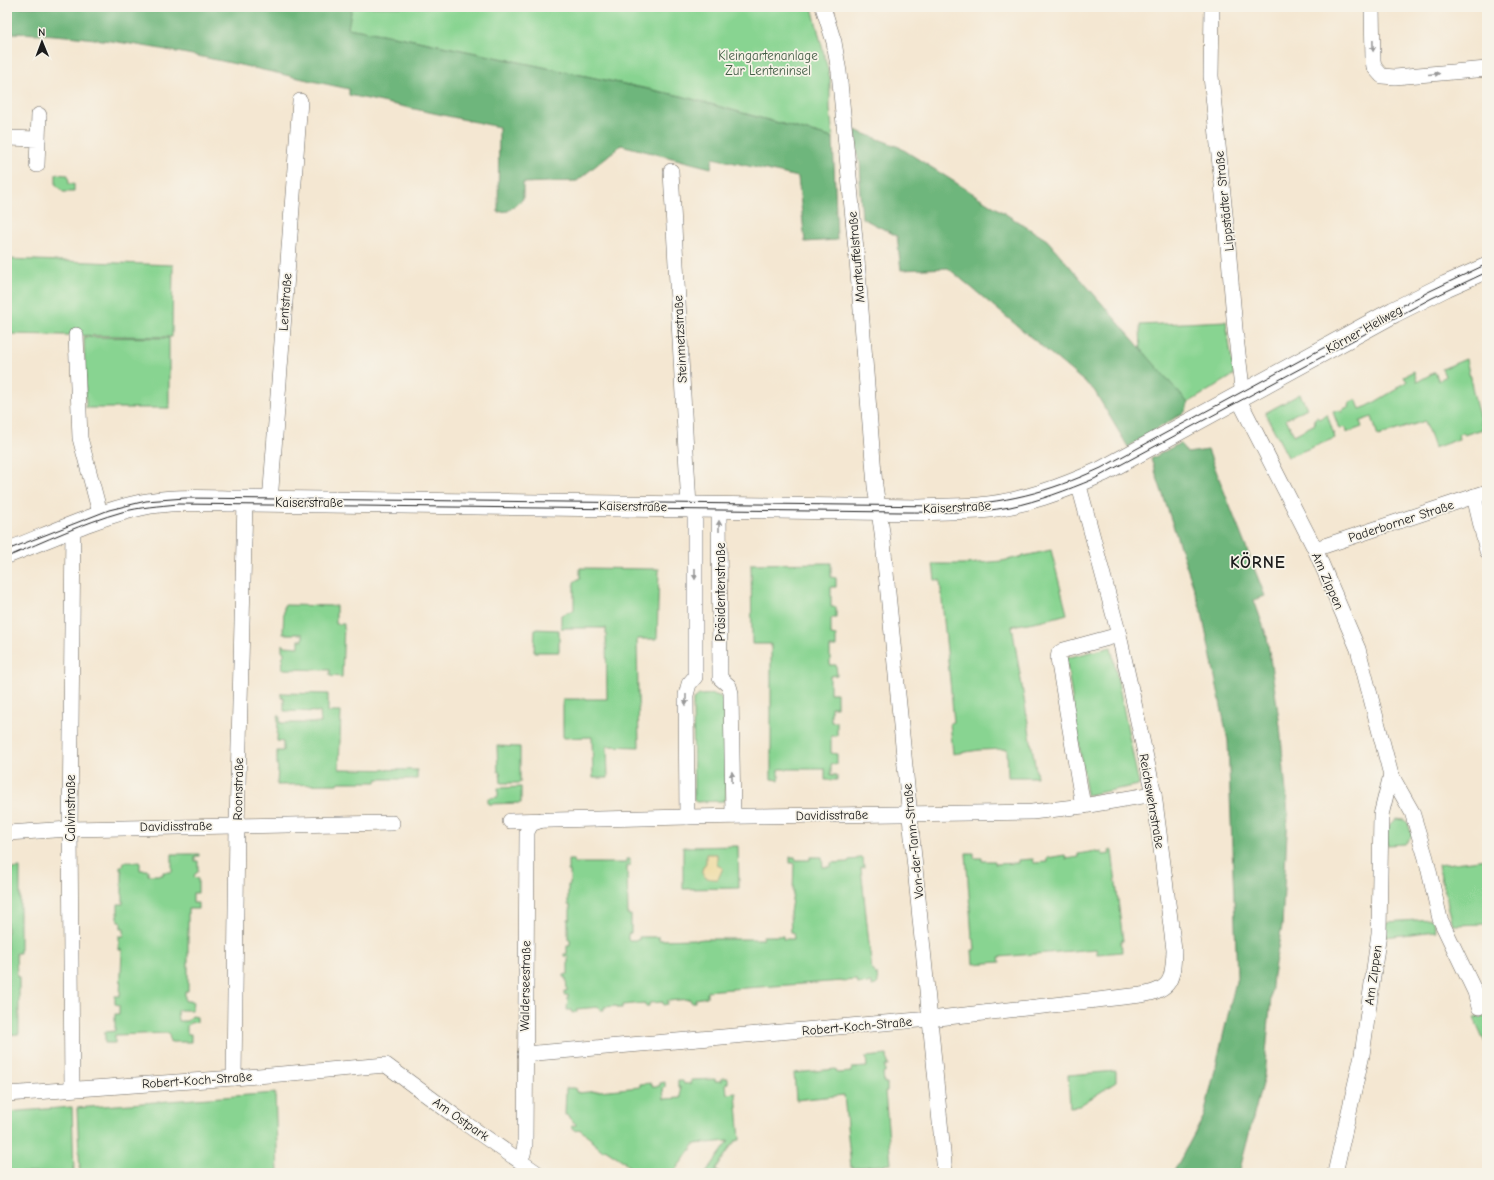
<svg xmlns="http://www.w3.org/2000/svg" width="1494" height="1180" viewBox="0 0 1494 1180" font-family="'Comic Neue',sans-serif">
<style>
.green{fill:#88d491;stroke:#527856}
.forest{fill:#6eb67b;stroke:#45694c}
.sand{fill:#eeda9e;stroke:#857b5d}
.lines{fill:none;stroke-linecap:round;stroke-linejoin:round}
.minor-casing{stroke:#68635c;stroke-width:16}
.secondary-casing{stroke:#68635c;stroke-width:22}
.minor{stroke:#fff;stroke-width:15}
.secondary{stroke:#fff;stroke-width:21}
.tram{stroke:#1c1c1c;stroke-width:1}
.oneway{fill:#999}
.labels{text-anchor:middle;dominant-baseline:central;stroke-width:3.5;stroke-linejoin:round;paint-order:stroke}
.park-label{font-size:13px;fill:#425c45;stroke:#f7f3e8}
.street-label{font-size:13px;fill:#1c1c1c;stroke:#f7f3e8}
.district-label{font-size:17px;font-weight:bold;letter-spacing:1px;fill:#1c1c1c;stroke:#f7f3e8}
</style>
<rect width="100%" height="100%" fill="#f7f3e8"/>
<filter id="ink" filterUnits="userSpaceOnUse"><feTurbulence type="fractalNoise" baseFrequency=".025" numOctaves="2"/><feDisplacementMap in="SourceGraphic" scale="8" xChannelSelector="R" yChannelSelector="G"/><feConvolveMatrix kernelMatrix="1 2 1 2 8 2 1 2 1" color-interpolation-filters="sRGB"/></filter>
<filter id="wash" filterUnits="userSpaceOnUse"><feTurbulence type="fractalNoise" baseFrequency=".012" numOctaves="4" result="noise"/><feDisplacementMap in="SourceGraphic" scale="16" xChannelSelector="R" yChannelSelector="G"/><feGaussianBlur stdDeviation="0.9" result="paint"/><feColorMatrix in="noise" values="0 0 0 0 0 0 0 0 0 0 0 0 0 0 0 0 0 1.4 0 .05"/><feComposite in="paint" operator="in"/></filter>
<g filter="url(#wash)">
<rect width="100%" height="100%" fill="#f4e7d2"/>
<g class="green">
<path d="M352,7h460l18,71v31l3,29 -152,-42 -277,-58 -57,-10z"/>
<path d="M56,174l12,1 1,9h5v8h-11l-7,-7z"/>
<path d="M7,259l166,6 -1,72 -165,-3z"/>
<path d="M1226,321l8,54 -51,31 -42,-51 -1,-30z"/>
<path d="M84,337l85,1v70h-83z"/>
<path d="M1466,359l10,46 7,24 -19,6 -1,-2 -5,1 1,5 -25,9 -9,-27 -47,15 -6,-19 -12,4 2,6 -16,6 -1,-6 -6,2 -6,-17 7,-2 1,2h2l-1,-3 7,-2 -1,-3 8,-5 4,10 8,-3 29,-17v-2l10,-5 -3,-6 10,-5 3,11 18,-10 4,9 6,-5 -3,-7z"/>
<path d="M1300,394l7,14 -21,11 8,16 21,-11 -1,-5 4,-2 2,2 7,-5 8,24 -47,19 -23,-44z"/>
<path d="M1051,550l16,64 -18,5 -37,7 25,151h-29l-1,-28 -28,1 -26,4 -3,-31 4,-1 -14,-142h-5l-2,-16h34l35,-3z"/>
<path d="M831,563v14l5,1v9h-5v20h5v11h-5v17l5,1v11h-6v18h6l1,10 -7,1v17h7v14h-6v15h6v14h-6v17l6,1v10h-6v11h6v5h-12v-11h-46v11l-8,-1v-135h-19l-1,-80z"/>
<path d="M580,568l79,1 -2,70h-20l2,108 -32,-1 1,32h-15l-1,-41 -29,1v-39h44l-1,-71h-45v-13l13,-5v-28l6,-4z"/>
<path d="M284,605l52,1v18h8l-2,53 -12,-1v-6l-48,-1 1,-11 -1,-1 2,-2v-2l-2,-3v-6l2,1v1l15,1v-7h4v-6h-20z"/>
<path d="M535,629l24,1v22h-25z"/>
<path d="M1111,647l28,138 -52,10 -21,-137z"/>
<path d="M281,693l47,1v18h13l-2,57 78,1v9h-40l-1,3h-37l-1,2 -61,1 1,-18 -1,-1v-15h6v-9l-6,-1 1,-25h2v7h41l-1,-11 -36,-1v-13l-3,-1z"/>
<path d="M699,695c9,0 20,-3 25,6l2,96 -2,4 -28,1 -2,-2 -1,-100z"/>
<path d="M497,746l23,1v36h-19l-1,-11h-2z"/>
<path d="M521,787v16l-33,1v-6l10,-1v-9z"/>
<path d="M1397,819l7,1 4,3 4,13 -7,8 -18,1c0,-11 -2,-21 10,-26z"/>
<path d="M738,846l1,42 -56,1v-42z"/>
<path d="M1112,850l11,91h-2l1,11 -25,2 -1,-5 -97,8 1,5 -27,2 -1,-14h3l-1,-11 -2,-1 -6,-85h8v5h8v3h13v3l23,-1v-3l15,-1 1,4 13,-1v-4l18,-3 1,4 12,-2v-3l18,-3v2l6,-1 1,3 7,-1 -1,-3z"/>
<path d="M172,854h27v2h-4v5h3v11l-3,2 -1,3 4,2v14h-5v10h5v6h-10v82h-3v10h8l-1,9h-15l1,11h9l5,-5 5,1v5l-7,1 -3,3v8h4v8h-21l-1,-9 -54,2v8h-10v-11l10,-1v-17h4v-9l-4,-1v-8h5l2,-46h-3v-14h5v-8h-3v-7h-3v-17h5v-9l-1,-1v-24h-2v-4h3l1,-4h16v8h8v5h15v-3h9z"/>
<path d="M790,857h5l1,3h14v-3h12l1,10h8v-4l17,-1 1,-2 9,-1v-2h3l2,2 1,8 -3,1 11,103h2l1,3h2l1,9 -2,2 -4,1v-3l-14,1 -1,-4 -139,10 -11,1v6l-12,2v3h-4l-1,-3 -23,2 1,3 -5,1v-3l-14,1v3h-4v-3l-23,2v3h-4l-1,-2 -13,1v3h-4l-1,-3 -22,2v3l-5,1v-3h-5l1,-15h-4v-4h3l-1,-13h-2v-3l4,-1v-17l-4,-1v-2h3v-9h3v-6h-2v-20h2v-14h-2v-20h2v-14h-2v-11h6v3h52v-4h4v7h-3l1,49h3v18l-3,1v6h11v-3h20v3l37,-1v1l8,-1h59v-3h20v3h11l-1,-7h-2l-1,-19 3,-20 1,-30h-4z"/>
<path d="M1487,859v65l-34,1 -15,-60z"/>
<path d="M20,868v85h-4l1,24h2v57l-12,1v-161l4,-1v-4z"/>
<path d="M1432,919l4,12 -51,6 1,-15z"/>
<path d="M1487,1015v32l-13,-29z"/>
<path d="M887,1055l1,11h-3v7h-2l1,10h3v8h-2l6,73 -40,4 -7,-73 -48,5 -2,-27 42,-4 1,4 15,-1v-4l15,-1 -1,-10z"/>
<path d="M1116,1071v11l-37,24 -9,1 -2,-32z"/>
<path d="M722,1078h6v5l-2,1 1,10 9,-1 4,47 -5,1 -20,29 5,3h-14l23,-32 -34,3 -22,29h-32l-5,-5 -2,2 -10,-7 1,-1 -20,-13 -2,2 -12,-10 1,-2 -13,-10 -2,2 -6,-4 2,-2 2,1 1,-2 -7,-6 -1,-3h-3l1,-27h9l1,4h2v1l62,-6v-3l12,-1v3h8v-3l5,-1v6h-2l1,11 17,-1 -1,-11h-2v-6h5l1,3 7,-1v-3l24,-1v2h7z"/>
<path d="M275,1093l3,80h-198l-3,-65z"/>
<path d="M72,1107l2,66h-67v-61z"/>
</g>
<g class="forest">
<path d="M7,7h345l-4,21 56,10 277,58 152,42 4,102 -32,2 -7,-65 -85,-19 -2,10 -90,-23 -44,36 -54,2v16l-15,12 -10,1 1,-85 -150,-32v-6c-113,-24 -226,-55 -342,-56z"/>
<path d="M855,130l44,17 148,93 141,163 -2,8 -58,36 -34,-57 -146,-122 -47,2 -4,-34 -35,-18 -3,-38 2,1 -1,-19 -2,-2z"/>
<path d="M1180,443l7,10 21,-3 57,146 -11,4 13,37 13,89 8,88 -6,112 -9,49 -9,101 -25,97h-66l31,-57 33,-139 -9,-236 -26,-128 -51,-154z"/>
</g>
<path class="sand" d="M706,854h11v11l6,3 -5,11c-12,1 -22,-4 -12,-16z"/>
</g>
<g filter="url(#ink)">
<g class="lines">
<defs>
<g id="minor">
<path d="M823,7l11,35 5,30 18,188 18,226 7,46 63,641"/>
<path d="M1212,7l-1,69 16,158 8,95 8,67"/>
<path d="M1372,7l1,53 1,7 8,9 13,1 92,-8"/>
<path d="M7,138l31,1 -1,26"/>
<path d="M38,139l1,-24"/>
<path d="M671,171l18,336"/>
<path d="M76,335l4,103 21,79"/>
<path d="M1238,398l77,151 43,100 33,126 21,37 14,46 14,61 35,73 4,15"/>
<path d="M1474,496l13,55"/>
<path d="M270,502l30,-401"/>
<path d="M719,507l1,171 9,8 2,7 2,123"/>
<path d="M1315,549l172,-57"/>
<path d="M1083,806l-25,-148 1,-5 5,-3 55,-15"/>
<path d="M687,817l-1,-122 3,-11 6,-7v-170"/>
<path d="M510,821l177,-4 345,-5 51,-6 71,-12"/>
<path d="M7,833l63,-4 322,-6"/>
<path d="M525,1054l405,-35 211,-24c31,-5 32,-16 33,-45l-20,-156 -35,-159 -41,-153"/>
<path d="M234,1078l3,-253 8,-324"/>
<path d="M72,1089l-2,-260 3,-302"/>
<path d="M7,1094l227,-16 152,-13 73,54 78,54"/>
<path d="M520,1160l3,-6 2,-9 2,-313 4,-8 11,-4"/>
<path d="M1335,1173l27,-118 17,-122 2,-118 10,-40"/>
</g>
<path id="secondary" d="M7,553c44,-17 88,-38 134,-48 34,-7 69,-4 104,-4l675,9c20,-1 40,-1 59,-2 44,-4 84,-19 124,-37l291,-159 52,-26 41,-18"/>
</defs>
<use href="#minor" class="minor-casing"/>
<use href="#secondary" class="secondary-casing"/>
<use href="#minor" class="minor"/>
<use href="#secondary" class="secondary"/>
<g class="tram">
<path d="M7,550l102,-40 37,-9 39,-3 760,8c60,-3 102,-13 156,-38l285,-154 44,-23 57,-27"/>
<path d="M7,557c38,-16 76,-34 115,-45 18,-5 37,-6 56,-8l723,8c36,0 73,2 109,-5 29,-6 57,-17 84,-28l338,-181 55,-26"/>
</g>
</g>
<defs><path id="oneway-solid" d="M-6-.8H1V-3.2L6.5 0L1 3.2V.8H-6Z"/></defs>
<g class="oneway">
<use href="#oneway-solid" transform="translate(1373 46) rotate(89)"/>
<use href="#oneway-solid" transform="translate(1434 74) rotate(-5)"/>
<use href="#oneway-solid" transform="translate(719 526) rotate(-90)"/>
<use href="#oneway-solid" transform="translate(695 574) rotate(90)"/>
<use href="#oneway-solid" transform="translate(686 700) rotate(90)"/>
<use href="#oneway-solid" transform="translate(732 777) rotate(-91)"/>
</g>
</g>
<g class="labels">
<g class="park-label">
<text x="768" y="55">Kleingartenanlage<tspan x="768" dy="15">Zur Lenteninsel</tspan></text>
</g>
<g class="street-label">
<text transform="translate(1224 201) rotate(-96)">Lippstädter Straße</text>
<text transform="translate(856 257) rotate(-95)">Manteuffelstraße</text>
<text transform="translate(285 302) rotate(-86)">Lentstraße</text>
<text transform="translate(1364 329) rotate(-29)">Körner Hellweg</text>
<text transform="translate(680 339) rotate(-93)">Steinmetzstraße</text>
<text x="309" y="502">Kaiserstraße</text>
<text transform="translate(633 506) rotate(1)">Kaiserstraße</text>
<text transform="translate(957 507) rotate(-3)">Kaiserstraße</text>
<text transform="translate(1401 521) rotate(-18)">Paderborner Straße</text>
<text transform="translate(1328 581) rotate(66)">Am Zippen</text>
<text transform="translate(720 592) rotate(-90)">Präsidentenstraße</text>
<text transform="translate(238 789) rotate(-89)">Roonstraße</text>
<text transform="translate(1152 801) rotate(80)">Reichswehrstraße</text>
<text transform="translate(70 808) rotate(-90)">Calvinstraße</text>
<text transform="translate(832 815) rotate(-1)">Davidisstraße</text>
<text transform="translate(176 826) rotate(-1)">Davidisstraße</text>
<text transform="translate(913 841) rotate(-96)">Von-der-Tann-Straße</text>
<text transform="translate(1373 975) rotate(-82)">Am Zippen</text>
<text transform="translate(525 986) rotate(-89)">Walderseestraße</text>
<text transform="translate(857 1026) rotate(-5)">Robert-Koch-Straße</text>
<text transform="translate(197 1080) rotate(-4)">Robert-Koch-Straße</text>
<text transform="translate(461 1119) rotate(35)">Am Ostpark</text>
</g>
<g class="district-label">
<text x="1258" y="562">KÖRNE</text>
</g>
</g>
<rect width="1494" height="1180" fill="none" stroke="#f7f3e8" stroke-width="24"/>
<g transform="translate(42 42) rotate(359)" stroke="#f7f3e8" stroke-width="3" paint-order="stroke">
<path d="M0-3L7 15L0 10L-7 15Z" fill="#1c1c1c"/>
<text y="-6" font-size="11" font-weight="bold" text-anchor="middle" fill="#1c1c1c">N</text>
</g>
</svg>
